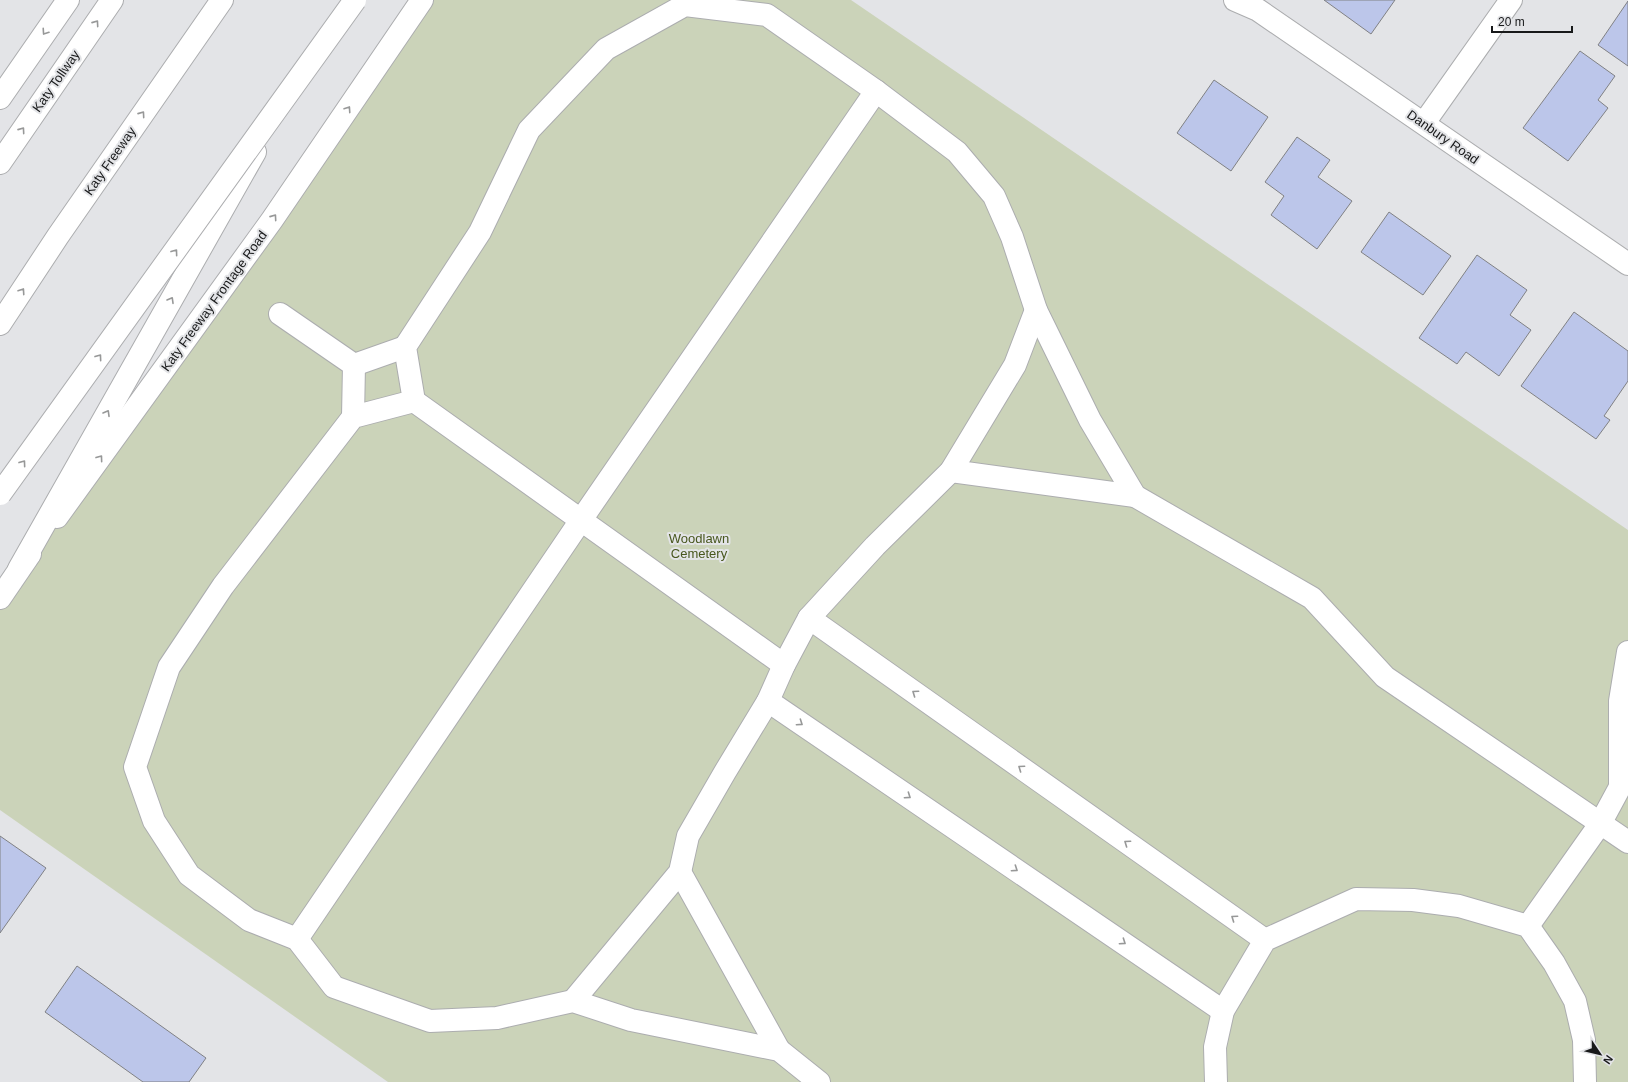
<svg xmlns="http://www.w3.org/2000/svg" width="1628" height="1082" viewBox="0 0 1628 1082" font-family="Helvetica,sans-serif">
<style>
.green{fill:#cbd3b9}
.building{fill:#bcc6ea;stroke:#808184}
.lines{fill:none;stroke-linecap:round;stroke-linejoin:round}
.minor-casing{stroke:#acadaf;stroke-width:24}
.major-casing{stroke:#acadaf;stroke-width:24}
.highway-casing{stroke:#acadaf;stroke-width:24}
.minor{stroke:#fff;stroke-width:22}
.major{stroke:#fff;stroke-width:22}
.highway{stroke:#fff;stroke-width:22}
.highway-bridge-casing{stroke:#acadaf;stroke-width:24;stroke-linecap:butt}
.highway-bridge{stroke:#fff;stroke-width:22}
.oneway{stroke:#979898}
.labels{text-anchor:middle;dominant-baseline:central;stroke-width:4;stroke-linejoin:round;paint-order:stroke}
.street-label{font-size:13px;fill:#18191a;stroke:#e3e4e7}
.park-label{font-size:13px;fill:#48571e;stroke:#e3e4e7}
</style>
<rect width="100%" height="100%" fill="#e3e4e7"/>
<path class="green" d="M423,0h428l777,530v552h-1240l-388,-272v-211z"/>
<g class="building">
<path d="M1324,0h71l-24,34z"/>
<path d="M1628,1v65l-30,-21z"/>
<path d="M1580,51l35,25 -17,24 10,8 -40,53 -45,-33z"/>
<path d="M1214,80l54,37 -37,54 -54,-38z"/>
<path d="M1297,137l33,23 -12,17 34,24 -35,48 -46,-34 13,-19 -19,-14z"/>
<path d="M1389,212l62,44 -28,39 -62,-43z"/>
<path d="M1477,255l50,35 -17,25 21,15 -32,46 -33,-24 -9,12 -38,-26z"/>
<path d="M1574,312l54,39v30l-24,35 6,4 -14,19 -75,-53z"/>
<path d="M0,836l46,32 -46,65z"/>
<path d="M77,966l129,92 -17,24h-46l-98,-70z"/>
</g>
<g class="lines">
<defs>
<g id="minor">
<path d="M1235,0l23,10 370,254"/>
<path d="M1424,123l87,-123"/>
<path d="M280,314l74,51 -1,52"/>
<path d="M354,365l51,-18"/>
<path d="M414,401l370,264"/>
<path d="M951,471l184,25"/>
<path d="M809,618l456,322"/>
<path d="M768,701l455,310"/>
<path d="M680,872l99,178"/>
<path d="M1528,926l72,-102 20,-37v-86l8,-49"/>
<path d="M297,939l284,-419 295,-429"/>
<path d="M573,1001l107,-129 8,-36 37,-64 43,-71 16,-36 25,-47 66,-72 76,-75 64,-106 21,-55"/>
<path d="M819,1082l-40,-32 -148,-30 -58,-19 -76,17 -67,3 -96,-34 -37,-48 -48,-19 -60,-45 -35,-54 -19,-54 34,-100 54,-81 130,-169 61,-16 -9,-54 75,-115 49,-102 77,-81 79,-44 82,10 109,76 81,61 37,44 18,41 24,73 54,110 45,76 177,102 73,79 243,165"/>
<path d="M1216,1082l-1,-35 8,-36 42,-71 91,-41 57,1 46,6 69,20 26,37 21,38 9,39 1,42"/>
</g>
<g id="major">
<path d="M57,517l215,-297 150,-220"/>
<path d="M0,598l30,-44"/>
</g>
<g id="highway">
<path d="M0,98l68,-98"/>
<path d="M0,163l112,-163"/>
<path d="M0,324l58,-88 164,-236"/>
<path d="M19,569l236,-417"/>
</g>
</defs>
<use href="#minor" class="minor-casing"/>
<use href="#major" class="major-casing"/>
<use href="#highway" class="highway-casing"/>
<use href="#minor" class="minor"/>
<use href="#major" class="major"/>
<use href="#highway" class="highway"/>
<defs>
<path id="highway-bridge" d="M0,494l355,-494"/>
</defs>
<use href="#highway-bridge" class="highway-bridge-casing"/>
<use href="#highway-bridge" class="highway-bridge"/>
</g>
<defs><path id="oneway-chevron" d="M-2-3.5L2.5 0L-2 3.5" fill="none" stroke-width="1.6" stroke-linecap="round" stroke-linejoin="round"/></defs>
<g class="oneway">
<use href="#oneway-chevron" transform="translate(96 23) rotate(-55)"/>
<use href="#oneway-chevron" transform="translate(45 32) rotate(124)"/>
<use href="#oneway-chevron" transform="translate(348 109) rotate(-56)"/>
<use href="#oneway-chevron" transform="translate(142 114) rotate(-55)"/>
<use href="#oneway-chevron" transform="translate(22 130) rotate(-55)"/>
<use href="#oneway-chevron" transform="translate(274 217) rotate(-55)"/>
<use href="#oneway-chevron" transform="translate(175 252) rotate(-54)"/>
<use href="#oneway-chevron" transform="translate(22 291) rotate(-56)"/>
<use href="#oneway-chevron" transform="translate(171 300) rotate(-60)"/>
<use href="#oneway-chevron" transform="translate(99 357) rotate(-54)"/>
<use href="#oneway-chevron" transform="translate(107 413) rotate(-60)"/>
<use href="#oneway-chevron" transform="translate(100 458) rotate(-54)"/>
<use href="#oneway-chevron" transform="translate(23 463) rotate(-54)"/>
<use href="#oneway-chevron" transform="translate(915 693) rotate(-145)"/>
<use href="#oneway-chevron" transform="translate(800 723) rotate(34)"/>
<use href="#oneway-chevron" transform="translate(1021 768) rotate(-145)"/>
<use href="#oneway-chevron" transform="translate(908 796) rotate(34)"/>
<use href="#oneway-chevron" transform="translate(1127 843) rotate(-145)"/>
<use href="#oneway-chevron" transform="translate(1015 869) rotate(34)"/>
<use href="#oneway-chevron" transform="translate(1234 918) rotate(-145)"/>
<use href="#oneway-chevron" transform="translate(1123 942) rotate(34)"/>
</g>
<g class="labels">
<g class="street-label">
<text transform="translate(56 81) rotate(-55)">Katy Tollway</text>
<text transform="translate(1443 137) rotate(35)">Danbury Road</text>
<text transform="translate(110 161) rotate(-55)">Katy Freeway</text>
<text transform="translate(214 301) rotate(-54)">Katy Freeway Frontage Road</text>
</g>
<g class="park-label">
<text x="699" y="538">Woodlawn<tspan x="699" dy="15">Cemetery</tspan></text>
</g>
</g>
<g transform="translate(1600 1054) rotate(125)" stroke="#e3e4e7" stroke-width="3" paint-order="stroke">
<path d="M0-3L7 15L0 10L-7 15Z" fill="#18191a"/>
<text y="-6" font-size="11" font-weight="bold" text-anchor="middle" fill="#18191a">N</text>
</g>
<path d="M1492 26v6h80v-6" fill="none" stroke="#18191a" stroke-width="2"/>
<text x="1498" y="26" font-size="12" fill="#18191a" stroke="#e3e4e7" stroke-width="3" paint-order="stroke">20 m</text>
</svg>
